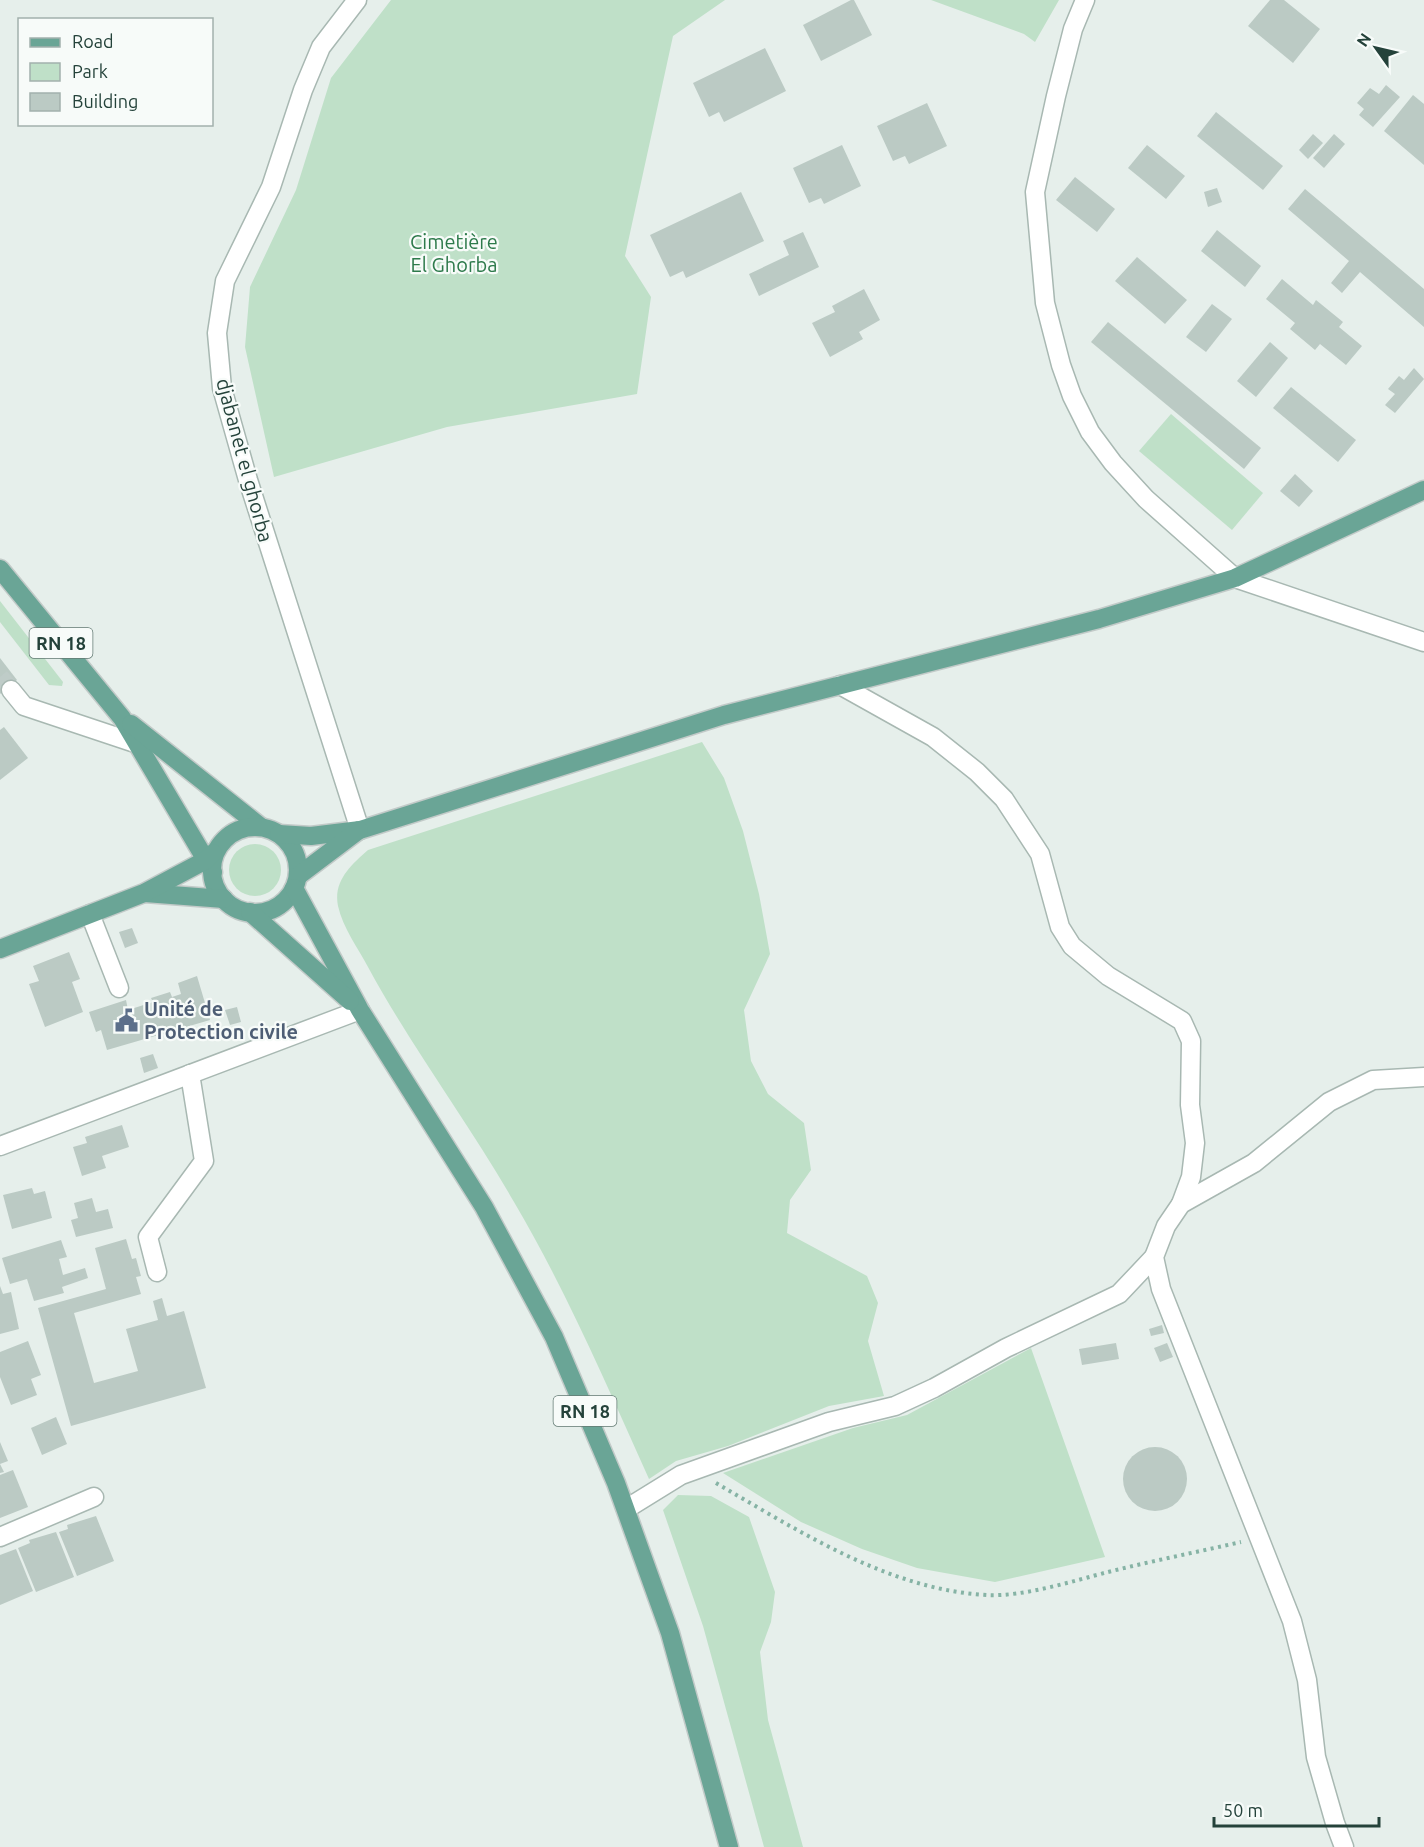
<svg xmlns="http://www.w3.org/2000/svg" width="1424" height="1847" viewBox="0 0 1424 1847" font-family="Ubuntu,sans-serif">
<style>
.green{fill:#bfe0c8}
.building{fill:#bbcac4}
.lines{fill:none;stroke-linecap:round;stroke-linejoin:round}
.minor-tunnel{stroke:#bfccc8;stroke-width:18;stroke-dasharray:18 9;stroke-linecap:butt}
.minor-casing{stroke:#a8b8b2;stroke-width:21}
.major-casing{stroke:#c2cac8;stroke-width:21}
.path{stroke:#86b3a5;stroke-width:4;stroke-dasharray:3 4.5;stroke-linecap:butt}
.minor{stroke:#fff;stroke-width:18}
.major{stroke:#6aa596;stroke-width:18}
.labels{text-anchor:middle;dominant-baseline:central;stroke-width:4.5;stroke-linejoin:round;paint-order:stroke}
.shield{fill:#f7fbf9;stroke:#637a73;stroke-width:1.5}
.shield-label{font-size:18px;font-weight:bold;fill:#24423a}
.park-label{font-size:20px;fill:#2d7a4b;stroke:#f7fbf9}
.street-label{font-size:20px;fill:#24423a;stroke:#f7fbf9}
.service-label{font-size:20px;font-weight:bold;fill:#4e5e75;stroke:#f7fbf9;text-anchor:start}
</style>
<rect width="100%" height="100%" fill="#e6efeb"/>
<g class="green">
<path d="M391,0h334l-52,36 -48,220 26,41 -14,97 -190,33 -173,50 -29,-130 5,-60 46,-97 35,-112z"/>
<path d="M931,0h128l-24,42 -11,-8z"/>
<path d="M1171,414l92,79 -31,37 -93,-79z"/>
<path d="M0,601l63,81 -1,4 -13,-1 -49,-63z"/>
<path d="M702,742l22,36 19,53 16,63 11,60 -26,56 7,51 17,33 36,29 7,47 -21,30 -3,33 80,43 11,27 -10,38 16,55 -55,10 -101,40 -52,15 -27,18c-42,-93 -83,-189 -135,-277 -46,-80 -102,-154 -146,-235 -10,-19 -25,-39 -30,-61 -5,-25 13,-41 30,-56z"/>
<circle cx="255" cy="870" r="26"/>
<path d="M1031,1348l74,209 -110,25 -78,-14 -55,-19 -61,-27 -78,-49 130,-45 54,-13z"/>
<path d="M678,1495l33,1 38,21 26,75 -4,30 -11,30 8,68 35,127h-39l-61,-221 -40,-116z"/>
</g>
<g class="building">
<path d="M851,0h3l18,35 -51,26 -18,-36z"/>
<path d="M1270,0h14l36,29 -27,34 -45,-37z"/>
<path d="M765,48l21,43 -62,31 -5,-10 -10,5 -16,-34z"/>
<path d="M1386,85l14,12 -27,30 -14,-12 5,-6 -7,-6 13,-15 9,6z"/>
<path d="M1413,95l11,9v61l-40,-34z"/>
<path d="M927,103l20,43 -38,18 -4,-8 -12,5 -16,-35z"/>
<path d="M1216,112l67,54 -20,24 -66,-54z"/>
<path d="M1313,134l10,9 -15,16 -9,-9z"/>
<path d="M1334,134l11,10 -21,24 -11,-10z"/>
<path d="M842,145l19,41 -37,18 -3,-6 -12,5 -16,-35z"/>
<path d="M1147,145l38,31 -19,23 -38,-31z"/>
<path d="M1075,177l40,32 -18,23 -41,-32z"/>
<path d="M1217,188l5,14 -14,5 -4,-15z"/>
<path d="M1305,189l119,100v38l-64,-55 -18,21 -11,-10 18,-22 -61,-52z"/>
<path d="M741,192l23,49 -78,37 -3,-7 -13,6 -20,-42z"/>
<path d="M1217,230l44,36 -16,21 -44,-36z"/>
<path d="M803,232l16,35 -60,29 -10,-22 40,-19 -6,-14z"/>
<path d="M1137,257l50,43 -22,24 -50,-43z"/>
<path d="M1282,279l31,26 3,-5 27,22 -4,5 23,19 -16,19 -26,-21 -5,6 -25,-21 5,-6 -29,-24z"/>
<path d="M864,289l16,31 -21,12 4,7 -33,18 -18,-34 23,-11 -3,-6z"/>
<path d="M1212,304l20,15 -26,33 -20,-15z"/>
<path d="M1108,322l153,126 -17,21 -153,-127z"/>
<path d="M1270,342l18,16 -32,39 -19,-16z"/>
<path d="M1414,368l10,11 -29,34 -10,-8 10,-11 -7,-5 11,-13 5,4z"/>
<path d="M1291,387l65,53 -18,22 -65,-54z"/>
<path d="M1295,474l18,17 -14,16 -19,-16z"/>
<path d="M0,658l17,22 -17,14z"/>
<path d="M4,727l24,31 -28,22v-50z"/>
<path d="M132,928l6,15 -13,5 -6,-16z"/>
<path d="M69,952l11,27 -8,3 11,30 -38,15 -16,-43 10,-3 -6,-15z"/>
<path d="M197,976l13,44 -103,30 -6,-20 -5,2 -7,-20 37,-12 2,10 25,-8 -2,-4 19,-6 2,5 9,-3 -3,-11z"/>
<path d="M237,1007l4,15 -11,3 -5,-15z"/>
<path d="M153,1054l5,14 -14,5 -4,-15z"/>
<path d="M122,1125l7,22 -27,9 4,12 -24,8 -9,-29 14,-4 -2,-6z"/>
<path d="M32,1188l2,6 11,-3 7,27 -40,11 -9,-34z"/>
<path d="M92,1198l4,14 12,-3 5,19 -37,9 -5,-17 7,-2 -4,-15z"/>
<path d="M126,1239l6,20 4,-1 5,18 -5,1 5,17 -67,19 20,70 44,-12 -12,-42 32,-9 -5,-19 9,-3 5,18 17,-5 22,77 -135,38 -33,-118 68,-19 -11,-41z"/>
<path d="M61,1240l6,17 -8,2 4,16 22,-7 3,10 -26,9 2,6 -30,8 -7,-22 -17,5 -8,-26z"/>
<path d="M0,1286l3,8 8,-2 8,37 -19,5z"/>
<path d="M1162,1325l2,8 -13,3 -2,-7z"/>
<path d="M28,1341l13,34 -10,4 6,16 -26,10 -11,-28v-25z"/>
<path d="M1116,1343l3,16 -37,6 -3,-16z"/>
<path d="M1167,1343l6,14 -13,5 -6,-14z"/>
<path d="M56,1417l11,27 -25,11 -11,-27z"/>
<path d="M0,1442l8,19 -8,3 4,8 -4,1z"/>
<circle cx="1155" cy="1479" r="32"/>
<path d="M13,1470l15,37 -28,11v-43z"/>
<path d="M96,1516l18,45 -37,15 -18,-44 9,-3 -1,-4z"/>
<path d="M56,1532l18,45 -38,15 -18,-44 12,-5 -1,-3z"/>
<path d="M16,1549l17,42 -33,14v-50z"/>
</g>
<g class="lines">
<path class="minor-tunnel" d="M0,677l11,13"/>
<defs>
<g id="minor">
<path d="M357,0l-36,47 -18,43 -32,97 -46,94 -8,52 5,55 26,92 112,350"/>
<path d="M1085,0l-12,29 -17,67 -21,96 10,111 16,62 11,31 18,36 23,31 33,36 89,79 189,64"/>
<path d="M840,685l93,52 44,35 27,27 36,55 20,73 12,19 36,30 74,45 9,20 -1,64 5,38 -4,34 -10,27"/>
<path d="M11,690l13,16 114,38"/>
<path d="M90,914l29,74"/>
<path d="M0,1146l360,-136"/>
<path d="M157,1272l-9,-35 56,-76 -14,-87"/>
<path d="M626,1509l55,-34 148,-53 66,-16 39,-18 72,-40 113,-54 35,-37"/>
<path d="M0,1537l94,-40"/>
<path d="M1344,1847l-9,-24 -19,-66 -9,-77 -15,-59 -131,-332 -7,-32 12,-31 15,-22 73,-41 75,-61 44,-22 51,-3"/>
</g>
<g id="major">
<path d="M0,569l122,149 91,154"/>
<path d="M131,724l130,103"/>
<circle cx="255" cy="870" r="43"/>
<path d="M279,834l32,2 49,-6 364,-115 375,-96 136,-41 189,-88"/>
<path d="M298,876l61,-46"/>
<path d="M294,888l66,122 124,197 70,130 62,146 54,150 59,214"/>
<path d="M145,893l79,6"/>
<path d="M250,912l100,89"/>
<path d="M0,949l144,-56 62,-33 7,-7"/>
</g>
</defs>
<use href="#minor" class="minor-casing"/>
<use href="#major" class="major-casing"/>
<path class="path" d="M716,1483c83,48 173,107 271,112 36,2 86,-14 121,-23 44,-11 89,-20 133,-30"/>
<use href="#minor" class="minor"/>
<use href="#major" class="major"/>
</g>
<defs>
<symbol id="civic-bare" viewBox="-9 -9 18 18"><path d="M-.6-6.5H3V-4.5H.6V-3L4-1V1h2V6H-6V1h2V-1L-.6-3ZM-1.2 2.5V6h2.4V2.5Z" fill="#5c6f8a" stroke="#f7fbf9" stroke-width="2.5" paint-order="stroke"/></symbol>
</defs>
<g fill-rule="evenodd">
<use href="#civic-bare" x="110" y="1004" width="33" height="33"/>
</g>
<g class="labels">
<g class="shield">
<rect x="29.5" y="628" width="63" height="30" rx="4.5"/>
<rect x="553.5" y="1396" width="63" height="30" rx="4.5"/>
</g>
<g class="shield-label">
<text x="61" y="643">RN 18</text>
<text x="585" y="1411">RN 18</text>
</g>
<g class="park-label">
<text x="454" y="241">Cimetière<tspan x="454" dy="23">El Ghorba</tspan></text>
</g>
<g class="street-label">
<text transform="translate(245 460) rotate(75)">djabanet el ghorba</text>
</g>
<g class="service-label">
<text x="144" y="1008">Unité de<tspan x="144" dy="23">Protection civile</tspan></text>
</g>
</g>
<rect x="18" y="18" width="195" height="108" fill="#f7fbf9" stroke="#a3b1ad" stroke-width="1.5"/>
<rect x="30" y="38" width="30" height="9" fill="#6aa596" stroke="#a3b1ad" stroke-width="1.5"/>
<text x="72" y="48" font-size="18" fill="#24423a">Road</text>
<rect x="30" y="63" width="30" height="18" fill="#bfe0c8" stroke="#a3b1ad" stroke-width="1.5"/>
<text x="72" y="78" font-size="18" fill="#24423a">Park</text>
<rect x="30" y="93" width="30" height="18" fill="#bbcac4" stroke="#a3b1ad" stroke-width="1.5"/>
<text x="72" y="108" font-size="18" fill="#24423a">Building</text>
<g transform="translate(1376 48) rotate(304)" stroke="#f7fbf9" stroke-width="4.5" paint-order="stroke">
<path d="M0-4.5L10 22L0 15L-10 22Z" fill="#24423a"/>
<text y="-9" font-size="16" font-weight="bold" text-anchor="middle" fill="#24423a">N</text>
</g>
<path d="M1214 1817v9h165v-9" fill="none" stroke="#24423a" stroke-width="3"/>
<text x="1223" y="1817" font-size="18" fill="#24423a" stroke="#f7fbf9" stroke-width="4.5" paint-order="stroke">50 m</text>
</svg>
